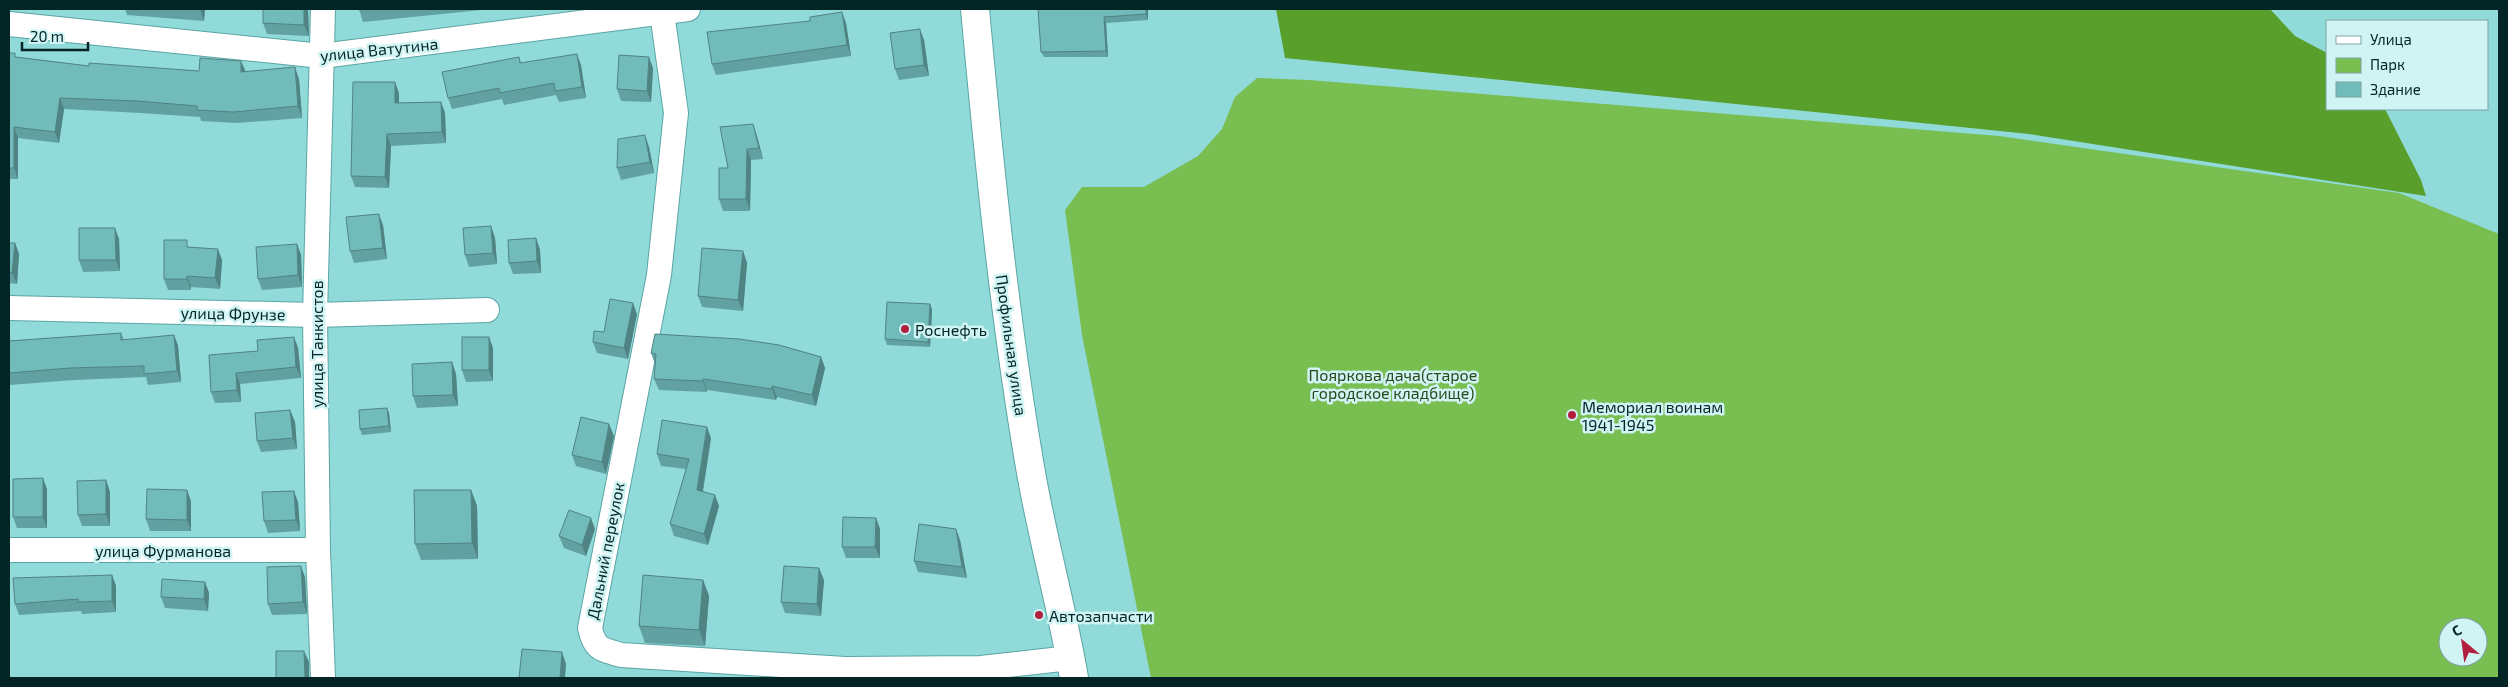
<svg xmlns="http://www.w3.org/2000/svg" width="2508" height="687" viewBox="0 0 2508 687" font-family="'Exo 2',sans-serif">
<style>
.green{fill:#78be51;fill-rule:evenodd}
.forest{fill:#589f2b}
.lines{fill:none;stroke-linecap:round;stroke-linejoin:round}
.minor-casing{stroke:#5ba4a4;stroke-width:26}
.major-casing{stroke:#5ba4a4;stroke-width:30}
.minor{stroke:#fff;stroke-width:24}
.major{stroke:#fff;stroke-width:28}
.wall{fill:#62a1a1}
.shaded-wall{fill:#508383}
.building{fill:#72bbbb;stroke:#508383}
.poi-dot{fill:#b21f3f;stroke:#d0f3f3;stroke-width:2}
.labels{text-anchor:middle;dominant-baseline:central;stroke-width:5;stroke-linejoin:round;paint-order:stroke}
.street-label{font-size:16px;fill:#042525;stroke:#d0f3f3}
.poi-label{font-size:16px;fill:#042525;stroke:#d0f3f3;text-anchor:start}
.park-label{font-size:16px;fill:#2a471b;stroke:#d0f3f3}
</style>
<rect width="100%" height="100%" fill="#90dada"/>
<path class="green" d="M1257,78l52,2 690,56 400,57 100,41v444h-1348l-69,-343 -17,-125 17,-23h62l54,-31 24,-27 13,-32zM2448,627h30v30h-30z"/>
<path class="forest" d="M1276,9h994l25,27 32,17v56h58l36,71 5,16 -397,-62 -744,-76z"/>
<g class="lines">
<defs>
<g id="minor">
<path d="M662,13l14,100 -17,162 -69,353c5,22 11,21 31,27l224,14 136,-1 89,-10"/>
<path d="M9,24l313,32 366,-47"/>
<path d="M9,308l306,7 172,-5"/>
<path d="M9,550h309"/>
<path d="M323,678l-5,-128 -3,-235 8,-306"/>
</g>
<path id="major" d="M975,9c14,153 29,306 55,458 12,71 32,140 44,211"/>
</defs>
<use href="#minor" class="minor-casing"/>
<use href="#major" class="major-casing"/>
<use href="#minor" class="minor"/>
<use href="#major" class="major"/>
</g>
<g class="wall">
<path d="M125,9h80l-1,12 -77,-6z"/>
<path d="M308,9l1,27 -42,-2 -4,-11z"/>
<path d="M359,9h132l-128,13z"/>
<path d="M1038,9h110v11l-42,3 2,34h-64l-3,-5z"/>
<path d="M846,23l5,33 -135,19 -4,-11z"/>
<path d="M924,40l5,36 -30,4 -4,-11z"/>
<path d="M9,53l8,4 72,9 110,5h46l54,8 3,39 -65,5 -36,-2 -1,-4 -59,-4 -77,-4 -5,34 -41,-5v41h-9z"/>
<path d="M519,57l2,6 60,2 5,33 -27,4 -3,-7 -52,10 -2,-6 -50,10 -4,-11z"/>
<path d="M653,68l-2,34 -30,-1 -4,-12z"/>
<path d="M399,93v10l42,-1 4,11 1,30 -55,3 -2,42 -34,-1 -4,-11z"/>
<path d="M757,136l6,23 -12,1 -1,51h-27l-4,-12 9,-31z"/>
<path d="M649,147l5,26 -33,7 -4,-12z"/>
<path d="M383,225l4,34 -33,4 -4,-12z"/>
<path d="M491,226l4,12 2,26 -28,3 -4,-12z"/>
<path d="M536,238l4,12 1,23 -28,1 -4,-11z"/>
<path d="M119,239l1,32 -37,1 -4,-12z"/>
<path d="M9,243h6l4,11 -2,30 -8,-1z"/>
<path d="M297,244l4,11 1,32 -40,3 -4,-11z"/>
<path d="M190,247l32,13 -2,29 -29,-2v3h-23l-4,-11z"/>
<path d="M743,251l4,12 -4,48 -41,-4 -4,-11z"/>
<path d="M930,304l2,6 -2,37 -43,-2 -2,-6z"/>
<path d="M637,314l-9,45 -31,-6 -4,-11 11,-10z"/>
<path d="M121,333l3,7 50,-5 4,11 3,36 -33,3 -2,-8 -72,3 -65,5v-44z"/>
<path d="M294,337l4,11 3,30 -61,6 1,18 -26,1 -4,-11 47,-41z"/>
<path d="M489,337l4,11v33l-27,1 -4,-12z"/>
<path d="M651,353l170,4 4,11 -9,38 -39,-9 -1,3 -69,-10v2l-48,-2 -5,-11 1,-15z"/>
<path d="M452,362l4,12 2,32 -41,2 -4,-12z"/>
<path d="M290,410l5,12 2,27 -36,3 -4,-11z"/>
<path d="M389,413l2,19 -29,3 -2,-6z"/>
<path d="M614,436l-8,38 -30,-8 -4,-11z"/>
<path d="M711,438l-8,54 16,14 -11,39 -34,-9 -4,-12 16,-55 -25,-3 -4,-12z"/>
<path d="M106,480l4,12v34h-28l-4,-11z"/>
<path d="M47,489v39h-30l-4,-11z"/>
<path d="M471,490l6,16 1,53 -57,1 -6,-16z"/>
<path d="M191,501v30h-41l-4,-12z"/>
<path d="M298,502l2,29 -32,2 -4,-12z"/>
<path d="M876,518l4,11v29h-34l-4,-11z"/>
<path d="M595,529l-9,27 -22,-8 -5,-12z"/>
<path d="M960,540l7,38 -49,-6 -4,-11z"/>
<path d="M112,575l4,11v26l-34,2 -1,-3 -62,4 -4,-11z"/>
<path d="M305,577l2,37 -35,1 -4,-11z"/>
<path d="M703,580l6,16 -4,50 -60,-3 -6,-17z"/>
<path d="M824,580l-3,36 -36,-3 -4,-11z"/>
<path d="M205,582l4,11 -1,18 -43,-3 -4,-11z"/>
</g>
<g class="shaded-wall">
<path d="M200,9h5l-1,12z"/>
<path d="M304,9h4l1,27 -5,-11z"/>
<path d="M1146,9h2v11l-2,-6z"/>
<path d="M842,12l4,11 5,33 -4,-11z"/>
<path d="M1104,17l2,6 2,34 -2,-6z"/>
<path d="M920,29l4,11 5,36 -5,-11z"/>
<path d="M577,54l4,11 5,33 -4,-11z"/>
<path d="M649,57l4,11 -2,34 -4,-11z"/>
<path d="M241,61l5,11h-5z"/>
<path d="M295,67l4,12 3,39 -4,-12z"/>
<path d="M395,82l4,11v21l-4,-11z"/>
<path d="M60,98l4,11 -5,34 -4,-11z"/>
<path d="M441,102l4,11 1,30 -4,-11z"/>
<path d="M753,124l4,12 6,23 -4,-11z"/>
<path d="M14,127l4,11v41l-4,-11z"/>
<path d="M387,134l4,12 -2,42 -4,-11z"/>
<path d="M645,135l4,12 5,26 -4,-11z"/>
<path d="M747,149l4,11 -1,51 -4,-12z"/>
<path d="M379,214l4,11 4,34 -4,-11z"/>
<path d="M491,226l4,12 2,26 -4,-11z"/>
<path d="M115,228l4,11 1,32 -4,-11z"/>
<path d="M536,238l4,12 1,23 -4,-12z"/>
<path d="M15,243l4,11 -2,30 -5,-11z"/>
<path d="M297,244l4,11 1,32 -4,-12z"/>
<path d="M218,249l4,11 -2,29 -5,-11z"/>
<path d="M743,251l4,12 -4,48 -5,-11z"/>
<path d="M187,276l4,11v3l-4,-11z"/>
<path d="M633,303l4,11 -9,45 -4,-11z"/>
<path d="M930,304l2,6 -2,37 -2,-5z"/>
<path d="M174,335l4,11 3,36 -4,-11z"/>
<path d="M294,337l4,11 3,30 -5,-11z"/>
<path d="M489,337l4,11v33l-4,-11z"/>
<path d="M821,357l4,11 -9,38 -4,-11z"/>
<path d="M452,362l4,12 2,32 -5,-11z"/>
<path d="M236,373l4,11 1,18 -4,-12z"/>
<path d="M703,379l4,11v2l-4,-11z"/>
<path d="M772,386l5,11 -1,3 -4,-11z"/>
<path d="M387,408l2,5 2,19 -2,-6z"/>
<path d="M290,410l5,12 2,27 -4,-11z"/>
<path d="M609,424l5,12 -8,38 -4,-12z"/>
<path d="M707,427l4,11 -10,63 -4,-11z"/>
<path d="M43,478l4,11v39l-4,-11z"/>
<path d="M106,480l4,12v34l-4,-12z"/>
<path d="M187,490l4,11v30l-4,-11z"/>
<path d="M471,490l6,16 1,53 -6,-16z"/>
<path d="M294,491l4,11 2,29 -4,-11z"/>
<path d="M715,495l4,11 -11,39 -4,-11z"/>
<path d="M591,518l4,11 -9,27 -4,-11z"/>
<path d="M876,518l4,11v29l-5,-11z"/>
<path d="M956,529l4,11 7,38 -5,-11z"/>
<path d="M301,566l4,11 2,37 -4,-12z"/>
<path d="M819,568l5,12 -3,36 -4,-12z"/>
<path d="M112,575l4,11v26l-4,-11z"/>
<path d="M703,580l6,16 -4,50 -6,-16z"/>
<path d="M205,582l4,11 -1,18 -4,-12z"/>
<path d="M304,651l5,11v16h-4z"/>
<path d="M562,652l4,12 -1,14h-5z"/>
</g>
<g class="building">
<path d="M263,9h41v16l-41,-2z"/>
<path d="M359,9h15l-15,1z"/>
<path d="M1038,9h108v5l-42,3 2,34 -65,1z"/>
<path d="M842,12l5,33 -135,19 -5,-32 103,-11v-4z"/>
<path d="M920,29l4,36 -29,4 -5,-36z"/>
<path d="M9,53h6v4l74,9v-3l110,8 1,-13 41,3v11l54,-5 3,39 -65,6 -36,-2v-4l-60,-5 -77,-3 -5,34 -41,-5v41h-5z"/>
<path d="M577,54l5,33 -27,4 -1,-8 -54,10 -1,-5 -51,10 -6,-26 77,-15 1,6z"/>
<path d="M619,55l30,2 -2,34 -30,-2z"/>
<path d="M353,82h42v21l46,-1 1,30 -55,2 -2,43 -34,-1z"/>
<path d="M753,124l6,24 -12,1 -1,50h-27v-31h9l-8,-41z"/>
<path d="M645,135l5,27 -33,6 1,-29z"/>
<path d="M379,214l4,34 -33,3 -4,-34z"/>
<path d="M491,226l2,27 -28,2 -2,-27z"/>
<path d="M79,228h36l1,32h-37z"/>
<path d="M536,238l1,23 -28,2 -1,-23z"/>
<path d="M164,240h23v7l31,2 -3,29 -28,-2v3h-23z"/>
<path d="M9,243h6l-3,30 -3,-1z"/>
<path d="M297,244l1,31 -40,4 -2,-32z"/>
<path d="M702,248l41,3 -5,49 -40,-4z"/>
<path d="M610,299l23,4 -9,45 -31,-6 1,-11 10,1z"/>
<path d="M887,302l43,2 -2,38 -43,-3z"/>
<path d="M121,333v7l53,-5 3,36 -33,3v-8l-74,2 -61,5v-32z"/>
<path d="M655,334l84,5 40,6 42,12 -9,38 -40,-9v3l-69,-10v2l-49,-2 2,-25 -5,-1z"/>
<path d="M294,337l2,30 -60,6 1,17 -26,2 -2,-37 49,-4 -1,-11z"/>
<rect x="462" y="337" width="27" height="33"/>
<path d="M452,362l1,33 -40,1 -1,-32z"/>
<path d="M387,408l2,18 -29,3 -1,-19z"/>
<path d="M290,410l3,28 -36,3 -2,-28z"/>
<path d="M581,417l28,7 -7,38 -30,-7z"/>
<path d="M662,420l45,7 -10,63 18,5 -11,39 -34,-10 19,-65 -32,-5z"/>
<path d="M43,478v39h-30v-38z"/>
<path d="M106,480v34l-28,1 -1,-34z"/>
<path d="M147,489l40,1v30l-41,-1z"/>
<path d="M414,490h57l1,53 -57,1z"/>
<path d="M294,491l2,29 -32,1 -2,-29z"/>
<path d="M569,510l22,8 -9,27 -23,-9z"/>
<path d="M843,517l33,1 -1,29h-33z"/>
<path d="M919,524l37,5 6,38 -48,-6z"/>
<path d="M301,566l2,36 -35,2 -1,-37z"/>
<path d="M784,566l35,2 -2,36 -36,-2z"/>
<path d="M112,575v26l-34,1v-3l-63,5 -2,-26z"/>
<path d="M643,575l60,5 -4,50 -60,-4z"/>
<path d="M162,579l43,3 -1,17 -43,-2z"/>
<path d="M522,649l40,3 -2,26h-41z"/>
<path d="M276,651h28l1,27h-29z"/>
</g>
<g class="poi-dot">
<circle cx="905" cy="329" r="5"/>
<circle cx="1572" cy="415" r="5"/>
<circle cx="1039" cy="615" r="5"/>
</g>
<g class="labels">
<g class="street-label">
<text transform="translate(379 49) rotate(-6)">улица Ватутина</text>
<text transform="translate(233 313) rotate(1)">улица Фрунзе</text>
<text transform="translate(316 344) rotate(-90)">улица Танкистов</text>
<text transform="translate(1012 345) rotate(82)">Профильная улица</text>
<text x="163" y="550">улица Фурманова</text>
<text transform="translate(605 551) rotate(-79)">Дальний переулок</text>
</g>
<g class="poi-label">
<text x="915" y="329">Роснефть</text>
<text x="1582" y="406">Мемориал воинам<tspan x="1582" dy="18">1941-1945</tspan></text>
<text x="1049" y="615">Автозапчасти</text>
</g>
<g class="park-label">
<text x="1393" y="374">Пояркова дача(старое<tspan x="1393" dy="18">городское кладбище)</tspan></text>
</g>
</g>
<rect width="2508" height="687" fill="none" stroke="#042525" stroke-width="20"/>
<rect x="2326" y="20" width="162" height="90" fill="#d0f3f3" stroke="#7ea1a1"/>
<rect x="2336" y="36" width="25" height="8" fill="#ffffff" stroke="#7ea1a1"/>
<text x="2370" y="45" font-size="15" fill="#042525">Улица</text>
<rect x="2336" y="58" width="25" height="15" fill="#78be51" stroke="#7ea1a1"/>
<text x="2370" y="70" font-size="15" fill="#042525">Парк</text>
<rect x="2336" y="82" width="25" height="15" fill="#72bbbb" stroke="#7ea1a1"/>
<text x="2370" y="95" font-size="15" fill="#042525">Здание</text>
<g transform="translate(2463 642) rotate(331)"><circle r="24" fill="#d0f3f3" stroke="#7ea1a1"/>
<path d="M0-4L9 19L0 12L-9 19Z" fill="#b21f3f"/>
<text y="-8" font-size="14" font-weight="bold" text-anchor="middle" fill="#042525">С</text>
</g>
<path d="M22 42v8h66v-8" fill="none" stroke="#042525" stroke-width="2.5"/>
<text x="30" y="42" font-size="15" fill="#042525" stroke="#d0f3f3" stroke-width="4" paint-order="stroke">20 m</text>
</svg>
